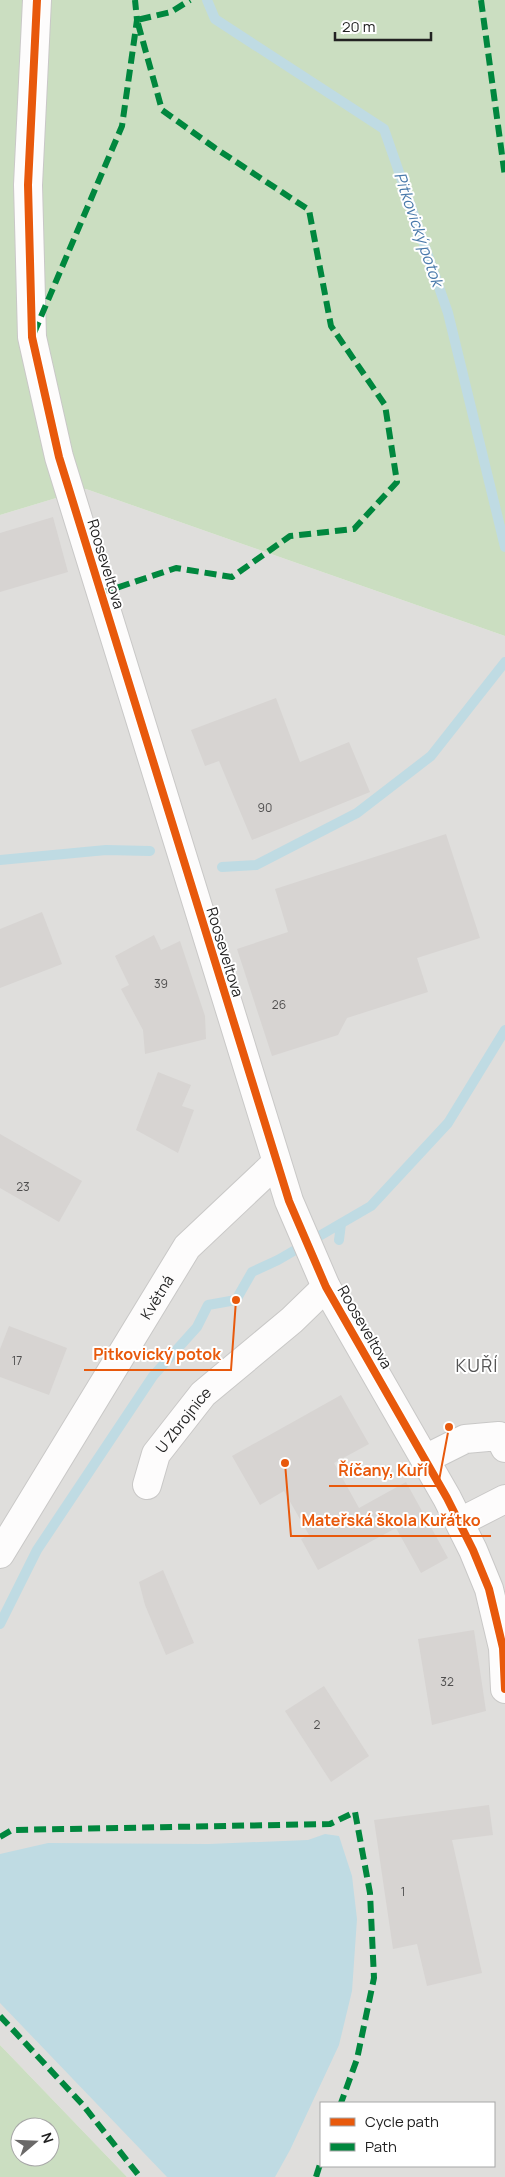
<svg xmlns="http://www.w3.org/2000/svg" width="505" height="2177" viewBox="0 0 505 2177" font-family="Manrope,sans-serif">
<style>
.residential{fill:#dfdedc;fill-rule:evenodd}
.forest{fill:#cbdec1;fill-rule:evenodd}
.water{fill:#bfdbe3}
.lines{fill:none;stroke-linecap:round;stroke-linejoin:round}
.stream{stroke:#bfdbe3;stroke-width:10}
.building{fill:#d7d4d2}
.minor-casing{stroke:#c9c8c7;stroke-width:30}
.minor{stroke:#fdfcfc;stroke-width:28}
.quiet{stroke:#00873e;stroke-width:6;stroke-dasharray:12 6;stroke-linecap:butt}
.cycleway-casing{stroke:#fff;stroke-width:11}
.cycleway{stroke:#e8590c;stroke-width:8}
.labels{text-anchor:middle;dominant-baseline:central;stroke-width:4;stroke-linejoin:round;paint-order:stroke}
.number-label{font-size:12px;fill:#4f4e4e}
.street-label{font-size:15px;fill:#222;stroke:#fff}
.water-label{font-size:16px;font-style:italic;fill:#4a7aab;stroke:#fff}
.quarter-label{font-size:18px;letter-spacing:1px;fill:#555;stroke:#fff}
.leader{fill:none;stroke:#e8590c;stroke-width:2}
.callout-dot{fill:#e8590c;stroke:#fff;stroke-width:2}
.callout-label{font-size:16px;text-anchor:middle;font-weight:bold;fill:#e8590c;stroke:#fff;stroke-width:4;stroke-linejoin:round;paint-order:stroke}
</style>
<rect width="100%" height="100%" fill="#f0eeeb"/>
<path class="residential" d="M86,489l419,147v1541h-378l-127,-132v-1530zM321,2103h173v63h-173z"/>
<g class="forest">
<path d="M0,0h505v636l-419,-147 -86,26z"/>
<path d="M0,2045l127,132h-127zM20,2127h30v30h-30z"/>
</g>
<path class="water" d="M325,1834l14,2 13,40 5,43 -5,72 -13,54 -49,105 -15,27h-108l-167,-174v-149l48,-11 161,1 99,-4z"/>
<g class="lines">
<g class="stream">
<path d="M207,0l8,19 169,110 64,184 57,234"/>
<path d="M0,860l106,-10 44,1"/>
<path d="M222,867l34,-2 101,-52 74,-57 74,-94"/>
<path d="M339,1240l2,-16"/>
<path d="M0,1624l37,-74 116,-174 44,-49 11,-22 28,-5 16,-28 26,-12 93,-54 77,-83 57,-93"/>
</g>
</g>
<g class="building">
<path d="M53,517l15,55 -68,20v-59z"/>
<path d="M276,698l24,64 49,-20 21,50 -118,48 -33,-79 -14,5 -14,-36z"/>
<path d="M446,834l34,104 -63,20 11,34 -81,26 -9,17 -66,21 -35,-107 51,-17 -13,-43z"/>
<path d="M42,912l20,52 -62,24v-59z"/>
<path d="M154,935l7,15 19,-9 25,75 1,23 -61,15 -2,-24 -22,-41 8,-4 -14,-29z"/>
<path d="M158,1072l33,13 -9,21 12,4 -16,43 -42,-23z"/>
<path d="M0,1134l82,47 -23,41 -59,-34z"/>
<path d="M9,1326l58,22 -18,47 -49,-18v-28z"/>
<path d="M341,1395l28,49 -35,19 25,45 47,-26 42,76 -27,15 -25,-45 -78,42 -17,-31 8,-4 -25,-44 -24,14 -28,-49z"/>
<path d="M163,1570l31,73 -28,12 -21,-50 -6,-23z"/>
<path d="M474,1630l12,81 -54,14 -14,-86z"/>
<path d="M324,1686l45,70 -38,26 -46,-71z"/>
<path d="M489,1805l4,30 -41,5 30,133 -55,13 -10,-42 -24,5 -19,-129z"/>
</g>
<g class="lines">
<defs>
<g id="minor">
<path d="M37,0l-9,185 4,152 27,120 230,744 37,86 121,211 26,52 16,39 14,59 2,41"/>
<path d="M425,1459l40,-20 34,-3 6,12"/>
<path id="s1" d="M147,1485l9,-31 47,-60 89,-74 34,-33"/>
<path d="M460,1522l45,-23"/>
<path id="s2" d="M0,1554l187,-307 89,-84"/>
</g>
</defs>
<use href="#minor" class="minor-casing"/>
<use href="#minor" class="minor"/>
<g class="quiet">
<path d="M481,0l24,177"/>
<path d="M34,333l88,-207 15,-106 -2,-20"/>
<path d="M101,593l75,-25 56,9 58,-41 64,-7 43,-47 -12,-77 -54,-79 -22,-116 -94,-62 -53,-38 -25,-90 34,-8 19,-12"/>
<path d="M0,1837l12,-7 318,-6 25,-12 15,81 4,85 -17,81 -16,44"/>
<path d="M0,2016l83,89 57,72"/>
<path d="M316,2177l5,-16"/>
</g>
<defs>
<path id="cycleway" d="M37,0l-9,185 4,152 27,120 230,744 37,86 121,211 26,52 16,39 14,59 2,41"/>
</defs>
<use href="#cycleway" class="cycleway-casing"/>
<use href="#cycleway" class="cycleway"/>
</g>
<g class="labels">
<g class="number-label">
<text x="265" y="807">90</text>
<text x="161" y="983">39</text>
<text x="279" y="1004">26</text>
<text x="23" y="1186">23</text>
<text x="17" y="1360">17</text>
<text x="447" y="1681">32</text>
<text x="317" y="1724">2</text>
<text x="403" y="1891">1</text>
</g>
<g class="street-label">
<text transform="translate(106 564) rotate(73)">Rooseveltova</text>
<text transform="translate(225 952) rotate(73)">Rooseveltova</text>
<text stroke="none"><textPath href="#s2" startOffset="301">Květná</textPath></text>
<text transform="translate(365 1327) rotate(60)">Rooseveltova</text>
<text stroke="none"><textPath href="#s1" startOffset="76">U Zbrojnice</textPath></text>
</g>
<g class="water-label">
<text transform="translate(419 229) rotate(71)">Pitkovický potok</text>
</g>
<g class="quarter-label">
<text x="477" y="1365">KUŘÍ</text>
</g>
</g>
<path class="leader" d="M236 1300L231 1370H84M449 1427L438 1486H329M285 1463L291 1536H491"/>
<g class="callout-dot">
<circle cx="236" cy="1300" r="5"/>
<circle cx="449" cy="1427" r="5"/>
<circle cx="285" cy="1463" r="5"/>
</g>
<g class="callout-label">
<text x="157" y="1360">Pitkovický potok</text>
<text x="383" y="1476">Říčany, Kuří</text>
<text x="391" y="1526">Mateřská škola Kuřátko</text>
</g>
<rect x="320" y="2102" width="175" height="65" fill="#ffffff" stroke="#a7a7a7"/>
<rect x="330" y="2118" width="25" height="8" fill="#e8590c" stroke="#a7a7a7"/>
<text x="365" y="2127" font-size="15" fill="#222222">Cycle path</text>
<rect x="330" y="2143" width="25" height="8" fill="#00873e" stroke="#a7a7a7"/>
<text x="365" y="2152" font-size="15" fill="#222222">Path</text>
<g transform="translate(35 2142) rotate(71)"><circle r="24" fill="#ffffff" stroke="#a7a7a7"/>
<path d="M0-4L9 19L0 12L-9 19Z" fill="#6a6968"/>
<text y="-8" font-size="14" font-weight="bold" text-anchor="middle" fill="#222222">N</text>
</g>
<path d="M335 32v8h96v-8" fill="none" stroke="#222222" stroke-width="2.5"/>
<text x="342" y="32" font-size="15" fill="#222222" stroke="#ffffff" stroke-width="4" paint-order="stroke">20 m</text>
</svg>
